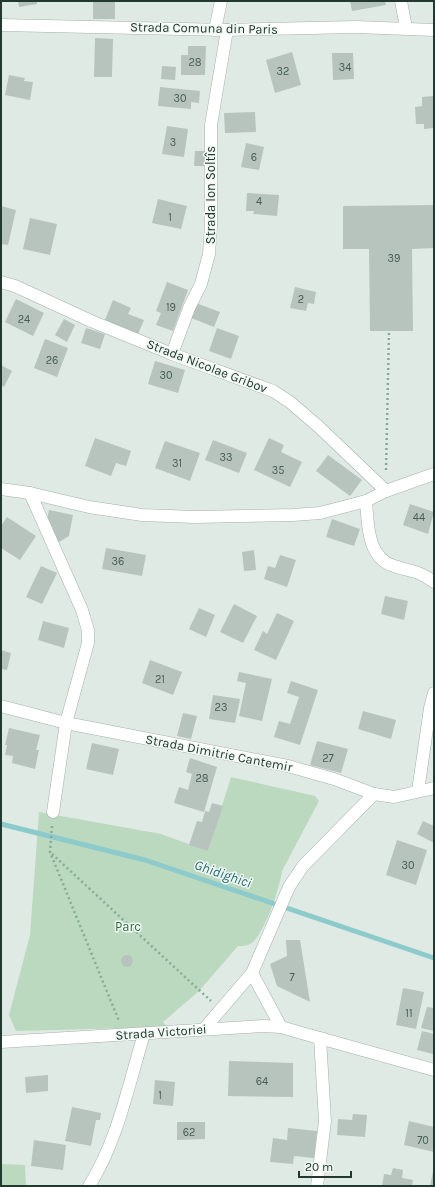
<svg xmlns="http://www.w3.org/2000/svg" width="435" height="1187" viewBox="0 0 435 1187" font-family="Karla,sans-serif">
<style>
.green{fill:#bbd9be}
.lines{fill:none;stroke-linecap:round;stroke-linejoin:round}
.stream{stroke:#8ccacb;stroke-width:5}
.building{fill:#b6c4bd}
.minor-casing{stroke:#a3b1aa;stroke-width:13}
.path{stroke:#83ab98;stroke-width:2.5;stroke-dasharray:2 3;stroke-linecap:butt}
.minor{stroke:#fff;stroke-width:12}
.labels{text-anchor:middle;dominant-baseline:central;stroke-width:3;stroke-linejoin:round;paint-order:stroke}
.number-label{font-size:11px;fill:#475c52}
.street-label{font-size:13px;fill:#22392f;stroke:#f0f7f3}
.park-label{font-size:13px;fill:#306c3e;stroke:#f0f7f3}
.water-label{font-size:14px;font-style:italic;fill:#226e6f;stroke:#f0f7f3}
</style>
<rect width="100%" height="100%" fill="#e0eae4"/>
<g class="green">
<path d="M231,777l84,19 4,5 -37,70c-2,16 -18,66 -32,73 -3,2 -8,2 -12,2l-39,45 -36,31 4,5 -151,4 -7,-16 21,-80 9,-123 122,22 47,17z"/>
<path d="M1,1164l24,1 1,21h-25z"/>
</g>
<g class="lines">
<path class="stream" d="M1,824l144,36 289,98"/>
</g>
<g class="building">
<path d="M18,1h19v3l-18,3z"/>
<rect x="93" y="1" width="22" height="18"/>
<path d="M350,1h35l1,4 -34,6z"/>
<path d="M95,38l18,1 -1,38h-18z"/>
<path d="M188,46h18l-1,29h-24v-20h7z"/>
<path d="M292,52l9,33 -26,8 -9,-33z"/>
<path d="M332,53h21l1,26 -21,1z"/>
<path d="M162,66l14,1 -1,13 -14,-1z"/>
<path d="M9,75l16,3 -1,3 9,1 -3,18 -25,-5z"/>
<path d="M160,87l40,4 -1,12 -8,-1v7l-33,-3z"/>
<path d="M434,96v32l-10,1v-5h-8l-1,-17 7,-1v-9z"/>
<path d="M255,112l1,20 -31,1 -1,-20z"/>
<path d="M167,126l21,3 -4,28 -22,-3z"/>
<path d="M246,143l18,4 -5,23 -18,-3z"/>
<path d="M195,151h11l-1,15h-11z"/>
<path d="M247,193l32,2 -2,21 -24,-2 1,-3h-8z"/>
<path d="M158,199l29,7 -6,23 -29,-6z"/>
<path d="M434,205v43l-22,1 1,82h-43l-1,-82h-26v-43z"/>
<path d="M1,206l15,4 -8,35 -7,-1z"/>
<path d="M30,218l27,6 -7,31 -27,-6z"/>
<path d="M167,282l21,8 -15,41 -17,-6 5,-12 -5,-2z"/>
<path d="M295,287l21,5 -2,12 -6,-1 -2,8 -16,-3z"/>
<path d="M16,299l28,14 -11,23 -28,-14z"/>
<path d="M113,300l18,8 -3,6 16,6 -6,14 -33,-14z"/>
<path d="M196,303l24,9 -6,15 -23,-9z"/>
<path d="M64,319l11,6 -8,17 -12,-7z"/>
<path d="M86,328l19,6 -5,15 -19,-6z"/>
<path d="M217,328l22,8 -8,23 -22,-8z"/>
<path d="M45,339l23,9 -11,29 -23,-9z"/>
<path d="M155,361l30,9 -7,23 -30,-9z"/>
<path d="M1,365l11,6 -8,16 -3,-2z"/>
<path d="M95,438l36,13 -5,15 -10,-3 -5,13 -26,-10z"/>
<path d="M269,438l15,7 -3,7 21,10 -12,25 -36,-17z"/>
<path d="M213,440l34,13 -8,20 -34,-13z"/>
<path d="M165,441l35,12 -10,28 -35,-13z"/>
<path d="M328,455l34,25 -12,16 -34,-25z"/>
<path d="M410,504l24,8 -6,22 -25,-9z"/>
<path d="M49,510l24,5 -4,21 -10,6h-5l-2,-7 1,-8 -7,-2z"/>
<path d="M7,517l29,19 -16,24 -19,-12v-22z"/>
<path d="M332,519l28,10 -6,17 -28,-9z"/>
<path d="M106,548l40,7 -4,21 -40,-7z"/>
<path d="M254,550l2,20 -12,1 -2,-19z"/>
<path d="M280,555l16,5 -9,27 -23,-8 4,-13 7,2z"/>
<path d="M41,566l16,7 -15,31 -16,-7z"/>
<path d="M385,596l23,5 -4,19 -23,-6z"/>
<path d="M234,604l23,12 -14,27 -23,-11z"/>
<path d="M199,608l16,7 -9,22 -17,-8z"/>
<path d="M277,613l17,8 -18,39 -22,-10 9,-19 4,3z"/>
<path d="M43,621l26,7 -5,20 -26,-8z"/>
<path d="M1,650l10,3 -4,17 -6,-1z"/>
<path d="M150,660l32,12 -9,23 -31,-12z"/>
<path d="M239,672l33,7 -10,42 -23,-5 7,-33 -9,-2z"/>
<path d="M291,681l27,9 -18,55 -26,-8 5,-16 11,3 9,-27 -12,-4z"/>
<path d="M213,695l27,4 -5,24 -26,-4z"/>
<path d="M363,711l33,9 -5,19 -33,-10z"/>
<path d="M183,713l14,3 -6,23 -14,-3z"/>
<path d="M9,728l31,7 -4,15h3l-4,19 -23,-6 1,-7 -8,-1 2,-10h-2z"/>
<path d="M317,741l31,8 -7,24 -31,-8z"/>
<path d="M92,743l27,6 -6,26 -27,-6z"/>
<path d="M190,758l27,9 -13,45 -30,-9 5,-16 9,3 4,-16 -6,-2z"/>
<path d="M212,803l11,3 -15,45 -19,-6 8,-24 5,1 3,-11 4,1z"/>
<path d="M423,821l11,5v17l-17,-9z"/>
<path d="M397,840l30,10 -11,35 -30,-10z"/>
<path d="M286,940h14l10,62 -33,-16 -7,-22 17,-8z"/>
<circle cx="127" cy="961" r="6"/>
<path d="M403,988l21,4 -8,37 -20,-4z"/>
<path d="M427,1007l7,1v23l-13,-3z"/>
<path d="M422,1031l12,3 -1,20 -16,-4z"/>
<path d="M229,1061l64,2v34l-65,-1z"/>
<path d="M48,1075v16l-22,2 -1,-16z"/>
<path d="M155,1080l20,2 -2,24 -20,-2z"/>
<path d="M72,1107l29,6 -1,7h-4l-5,26 -26,-5z"/>
<path d="M353,1114l14,1 -2,22 -28,-2 1,-16 14,1z"/>
<path d="M409,1121l25,6v25l-30,-7z"/>
<path d="M177,1122h28v17l-28,1z"/>
<path d="M288,1128l29,3 -3,27 -20,-2 -1,8 -23,-2 3,-24 14,2z"/>
<path d="M34,1140l32,5 -3,25 -32,-4z"/>
<path d="M393,1168l10,2 -1,8 11,2 -1,6h-30l2,-12 7,1z"/>
<path d="M433,1171l1,15h-4z"/>
</g>
<g class="lines">
<defs>
<g id="minor">
<path d="M401,1l5,27"/>
<path d="M1,25l226,5 129,-3 78,3"/>
<path d="M215,30l6,-29"/>
<path d="M1,282l14,4 76,35 81,33 101,37 17,11 29,25 67,64"/>
<path d="M172,354l17,-46 12,-24 8,-30 2,-28v-101l16,-95"/>
<path d="M1,489l29,4 59,14 53,8 53,2 98,-2 27,-2 46,-12 20,-10 48,-17"/>
<path d="M30,493l52,117 6,20v13l-22,80 -13,89"/>
<path d="M366,501c2,23 1,57 28,65 17,6 24,4 40,16"/>
<path d="M1,706l65,17 222,43 46,13 40,15 20,3 40,-9"/>
<path d="M418,791l12,-83 4,-15"/>
<path d="M252,973l29,54"/>
<path d="M204,1029l48,-56 37,-86 14,-21 71,-72"/>
<path d="M1,1042l262,-16 18,1 17,5 136,38"/>
<path d="M89,1186c28,-43 40,-103 55,-152"/>
<path d="M317,1186l8,-65 -5,-83"/>
</g>
</defs>
<use href="#minor" class="minor-casing"/>
<g class="path">
<path d="M386,470l3,-139"/>
<path d="M52,826l-2,26 69,169"/>
<path d="M52,854l159,147"/>
</g>
<use href="#minor" class="minor"/>
</g>
<g class="labels">
<g class="number-label">
<text x="195" y="62">28</text>
<text x="345" y="67">34</text>
<text x="283" y="71">32</text>
<text x="180" y="98">30</text>
<text x="173" y="142">3</text>
<text x="254" y="157">6</text>
<text x="259" y="201">4</text>
<text x="170" y="217">1</text>
<text x="394" y="258">39</text>
<text x="301" y="299">2</text>
<text x="171" y="307">19</text>
<text x="24" y="319">24</text>
<text x="52" y="360">26</text>
<text x="166" y="375">30</text>
<text x="226" y="457">33</text>
<text x="177" y="463">31</text>
<text x="278" y="470">35</text>
<text x="419" y="517">44</text>
<text x="118" y="561">36</text>
<text x="160" y="679">21</text>
<text x="221" y="707">23</text>
<text x="328" y="758">27</text>
<text x="202" y="778">28</text>
<text x="408" y="865">30</text>
<text x="292" y="977">7</text>
<text x="409" y="1013">11</text>
<text x="262" y="1081">64</text>
<text x="160" y="1095">1</text>
<text x="189" y="1132">62</text>
<text x="423" y="1140">70</text>
</g>
<g class="street-label">
<text transform="translate(204 28) rotate(1)">Strada Comuna din Paris</text>
<text transform="translate(210 195) rotate(-90)">Strada Ion Soltîs</text>
<text transform="translate(207 366) rotate(21)">Strada Nicolae Gribov</text>
<text transform="translate(219 753) rotate(11)">Strada Dimitrie Cantemir</text>
<text transform="translate(161 1032) rotate(-4)">Strada Victoriei</text>
</g>
<g class="park-label">
<text x="128" y="926">Parc</text>
</g>
<g class="water-label">
<text transform="translate(223 874) rotate(19)">Ghidighici</text>
</g>
</g>
<rect width="435" height="1187" fill="none" stroke="#22392f" stroke-width="4"/>
<path d="M299 1171v6h52v-6" fill="none" stroke="#22392f" stroke-width="2"/>
<text x="305" y="1171" font-size="12" fill="#22392f" stroke="#f0f7f3" stroke-width="3" paint-order="stroke">20 m</text>
</svg>
